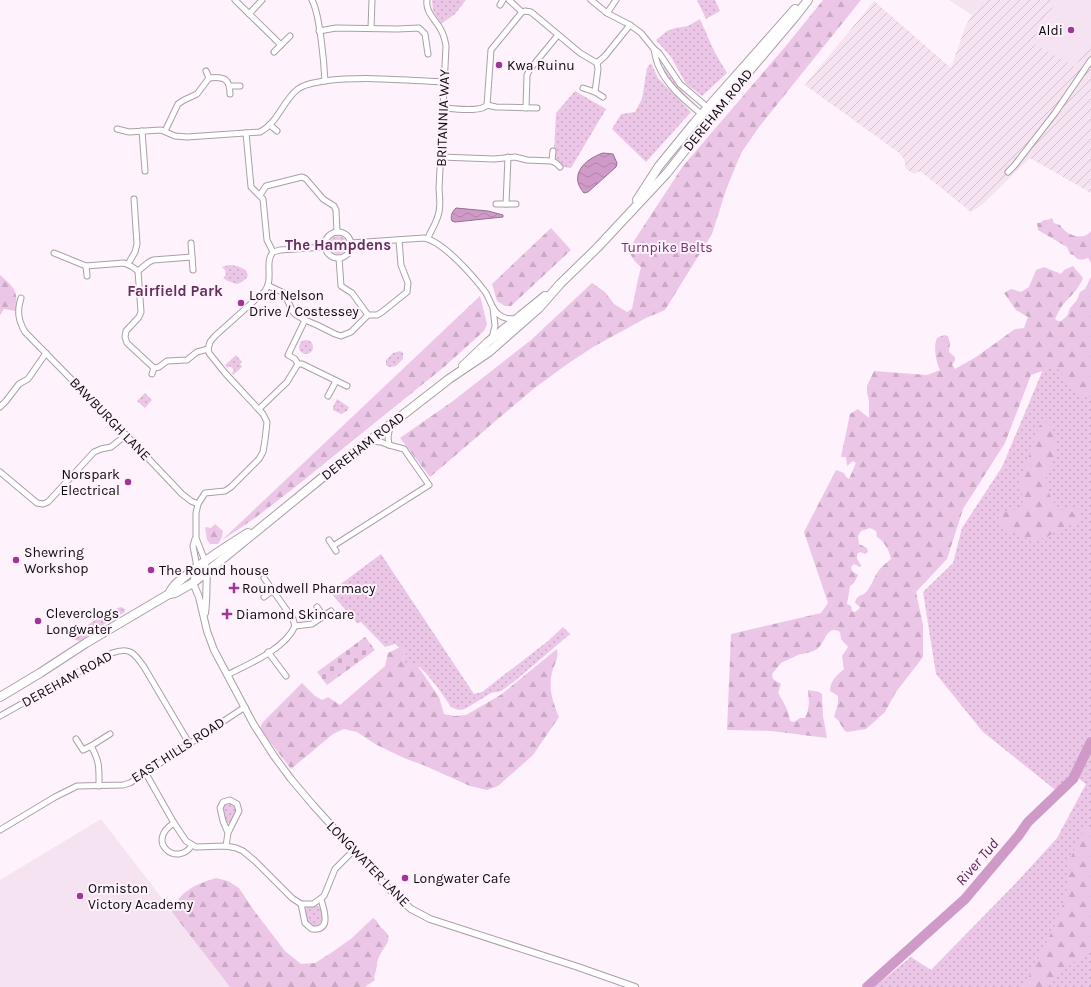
<svg xmlns="http://www.w3.org/2000/svg" width="1091" height="987" viewBox="0 0 1091 987" font-family="Karla,sans-serif">
<style>
.built{fill:#f5e3f2}
.industrial{fill:url(#industrial-furrows)}
.grass{fill:url(#grass-dots)}
.forest{fill:url(#forest-firs);fill-rule:evenodd}
.cemetery{fill:url(#cemetery-stones)}
.water{fill:url(#water-waves);stroke:#966f90}
.lines{fill:none;stroke-linecap:round;stroke-linejoin:round}
.river{stroke:#d09ac8;stroke-width:10}
.minor-casing{stroke:#aa9fa8;stroke-width:7}
.tertiary-casing{stroke:#aa9fa8;stroke-width:8}
.trunk-casing{stroke:#aa9fa8;stroke-width:10}
.minor{stroke:#fff;stroke-width:5}
.tertiary{stroke:#fff;stroke-width:6}
.trunk{stroke:#fff;stroke-width:8}
.poi-dot{fill:#a03597;stroke:#fef2fc;stroke-width:1.5}
.labels{text-anchor:middle;dominant-baseline:central;stroke-width:4;stroke-linejoin:round;paint-order:stroke}
.poi-label{font-size:14px;fill:#0e0a0e;stroke:#fef2fc;text-anchor:start}
.street-label{font-size:14px;fill:#0e0a0e;stroke:#fef2fc}
.park-label{font-size:14px;fill:#72326b;stroke:#fef2fc}
.neighbourhood-label{font-size:15px;font-weight:bold;fill:#632e5d;stroke:#fef2fc}
.water-label{font-size:15px;font-style:italic;fill:#5b1c56;stroke:#fef2fc}
</style>
<defs>
<pattern id="industrial-furrows" width="10" height="10" patternUnits="userSpaceOnUse"><rect width="10" height="10" fill="#f5e3f2"/><path d="M-1 1l2-2M0 10L10 0M9 11l2-2" fill="none" stroke="#d1c1ce"/></pattern>
<pattern id="grass-dots" width="8" height="8" patternUnits="userSpaceOnUse"><rect width="8" height="8" fill="#ecc6e6"/><path d="M2 2h.1M6 6h.1" fill="none" stroke="#c9a9c4" stroke-width="1.8" stroke-linecap="round"/></pattern>
<pattern id="forest-firs" width="22" height="20" patternUnits="userSpaceOnUse"><rect width="22" height="20" fill="#ecc6e6"/><path d="M5 1l3.5 6h-7zM16 11l3.5 6h-7z" fill="#c9a9c4"/></pattern>
<pattern id="cemetery-stones" width="16" height="16" patternUnits="userSpaceOnUse"><rect width="16" height="16" fill="#ecc6e6"/><path d="M2 7V4a2 2 0 0 1 4 0v3zM10 15v-3a2 2 0 0 1 4 0v3z" fill="#c9a9c4"/></pattern>
<pattern id="water-waves" width="16" height="10" patternUnits="userSpaceOnUse"><rect width="16" height="10" fill="#d09ac8"/><path d="M0 5q4-4 8 0t8 0" fill="none" stroke="#b183ab"/></pattern>
</defs>
<rect width="100%" height="100%" fill="#fef2fc"/>
<g class="built">
<path d="M949,0h32l-9,15z"/>
<path d="M1057,0h34v41l-16,27 -44,-26z"/>
<path d="M101,819l129,168h-230v-107z"/>
</g>
<path class="industrial" d="M981,0h76l-26,42 44,25 16,-26v152l-61,-35 -47,46 -12,8 -51,-41 -6,3 -8,-5 -2,-10 -6,-7 -93,-67 69,-84 77,67 14,-41z"/>
<g class="grass">
<path d="M432,0h34l-11,14 -14,10 -8,-14z"/>
<path d="M697,0h18l5,11 -14,8z"/>
<path d="M700,19l14,32 13,22 -25,23 -16,-12 -15,-27 -15,-17 11,-9 8,-3 13,-2z"/>
<path d="M651,63l7,15 33,34 -45,50 -34,-33 9,-15 14,-2 7,-13 5,-31z"/>
<path d="M664,67c9,15 20,27 33,39l-1,1c-14,-12 -25,-23 -35,-39z"/>
<path d="M575,91l31,18 -35,59 -7,-1 -8,-9v-5l-2,-1 2,-39z"/>
<circle cx="338" cy="245" r="9"/>
<path d="M229,265c15,0 29,11 8,19l-9,-3 -5,-3 3,-3 -1,-5 -3,-3z"/>
<circle cx="306" cy="347" r="7"/>
<path d="M400,351l3,2v6l-7,7 -7,1 -3,-2v-5l7,-7z"/>
<path d="M1050,353l41,32v602h-217l37,-30 20,13 84,-86 42,-46 29,-54 -13,-10 -15,18 -75,-60 -47,-58 -13,-82 30,-29 9,-35 40,-61z"/>
<path d="M236,355l6,7 -2,2 2,3 -9,8 -1,-2 2,-3 -4,-4 -3,2 -2,-3z"/>
<path d="M145,393l7,7 -7,8 -8,-7z"/>
<path d="M337,399l12,8 -2,4 -6,3 -8,-4v-3z"/>
<path d="M381,554l93,140 8,-2 66,-51 15,-14 7,7 -54,46 -15,11 -10,2 -26,16 -7,1 -7,-3 -13,-19 -13,-16 -8,-7h-10l-4,-5 3,-8 -11,-8 -10,3 -24,-25 -4,1 -27,-31z"/>
<path d="M121,607l4,2v3l-34,20 -6,6 -6,3 -4,-1 -1,-1c5,-11 36,-29 47,-32z"/>
<path d="M230,803l4,2 2,5 -5,12 -4,1 -5,-14 4,-5z"/>
<path d="M317,905c8,6 8,19 -3,22l-7,-5 -3,-11 3,-4z"/>
</g>
<g class="forest">
<path d="M823,0h38l-102,127 -18,26 -15,37 -14,44 -47,76 -19,8 -53,29 -27,18 -34,25 -102,87 -30,-39 53,-37 78,-61 61,-57 13,9 9,12 13,8 5,-3 6,-30 3,-12c-7,-6 -12,-11 -11,-20l53,-81 102,-119z"/>
<path d="M1052,218l2,5 6,2c6,10 23,17 31,6v32l-3,-5c-6,2 -11,3 -14,-3l-4,-1 -3,-7 -29,-17 -1,-7h3l4,-3h3z"/>
<path d="M551,228l20,22 -60,56h-6l-8,-5 -5,-17z"/>
<path d="M1073,266l10,12c-4,10 -10,16 -17,23 -5,5 -8,12 -11,18l3,2h3l6,-5 3,-8 7,-8 3,-8 5,-3 6,-12v123l-19,-11 -16,-23 -25,9 -26,68 -42,66 -16,50 -31,33 7,33v32l-27,35 -11,20 -19,17 -19,3 -3,-2 -6,-10 -4,-3 4,-14v-7l-8,-5c0,-10 7,-16 14,-22l-2,-13 6,-9 -7,-8 -1,-7c-14,-8 -14,11 -23,17 -4,3 -10,4 -15,5h-2l-19,9 -9,11 1,5 8,5 -3,9c5,8 11,18 12,28l4,1 6,-4h5c5,-9 4,-18 3,-28l11,2 3,2 1,22 4,22 -56,-7 -44,-1 4,-96 90,-21 7,-10 -24,-71 32,-62 8,3 2,4 3,2 7,-16 -3,-2 -6,5 -1,-9h-5l9,-43 8,-5 11,9v-17l-2,-8v-7l7,-15 53,4 13,-5c-4,-8 -7,-24 -3,-32l7,-3 4,1 2,7 -1,9 6,5v3l-3,5 3,4 21,-12 39,-28 9,-1 4,-11 -12,-7 -12,-17 7,-4 10,3 8,-5 7,-17 8,-3 17,7 3,-4zM870,528l6,3 1,6c8,5 12,13 14,22 -5,4 -11,9 -14,14 -4,6 -6,15 -12,20 -5,4 -8,1 -10,10l5,4 -1,2 -4,3 -3,-1 -1,-5 -4,-2 3,-18 4,-3 4,-8 -6,-4 -1,-4 3,-3 6,3 1,-2 -4,-6v-5l3,-2 5,2 3,-2 -1,-4 -8,-4 -1,-8 3,-5z"/>
<path d="M0,275c15,13 18,16 16,36l-12,-2 -4,6z"/>
<path d="M480,296l7,28 -3,7 -40,36 -150,121 -39,30 -34,23z"/>
<path d="M1047,421c5,5 5,9 7,16 0,4 3,8 3,12 0,11 -10,19 -11,29 -1,12 7,25 15,32l11,-3 8,3v12l-16,5 -17,10 -17,4c-9,-8 -18,-10 -30,-12l-3,-8 4,-9 16,-3 6,-8 -3,-21 11,-29 8,-25z"/>
<path d="M215,524l8,7 -1,6 -4,7h-8l-3,-4 -2,-13 6,1z"/>
<path d="M400,647l6,5 -3,8 5,5h9l22,32 5,17 11,2 11,-1 19,-11 17,-10 55,-45c2,11 -3,14 -5,24 -4,15 1,30 7,44l-26,38 -35,31 -11,4 -17,-4 -47,-21 -19,-7 -29,-14 -18,-12 -13,-3 -11,5 -42,35 -31,-40 2,-6 40,-40 13,13 7,4 6,-3 12,8 45,-39 3,-13z"/>
<path d="M1086,827l5,2v119l-47,39h-19v-2l28,-56 12,-30 5,-29 -2,-6 12,-27z"/>
<path d="M216,878l12,3 11,7 16,24 30,39 16,13 14,-1 16,-10 21,-15 21,-20 4,3c1,6 9,9 11,14 2,6 -4,13 -7,18 -6,10 -3,14 -7,24l1,3 -10,7h-135l-58,-75c7,-21 24,-28 44,-34z"/>
</g>
<path class="cemetery" d="M365,637l1,1 9,12 -48,35 -10,-13z"/>
<g class="water">
<path d="M603,153l10,1 4,9 -1,4 -28,25 -4,1c-16,-18 1,-34 19,-40z"/>
<path d="M456,208l32,3 15,4v2l-48,5 -3,-1c-2,-5 0,-9 4,-13z"/>
</g>
<g class="lines">
<path class="river" d="M867,987l98,-88 54,-64 9,-13 45,-43 18,-37"/>
<defs>
<g id="minor">
<path d="M235,0l46,45"/>
<path d="M312,0c8,15 12,63 13,81"/>
<path d="M427,0c-2,12 9,20 14,30 3,5 4,10 5,16l-7,143c1,11 2,22 -3,32 -2,6 -6,11 -8,17"/>
<path d="M509,0l13,12"/>
<path d="M591,0l16,13 23,12 11,8 13,16 5,4 21,31 27,23"/>
<path d="M500,5l3,-5"/>
<path d="M607,13l9,-13"/>
<path d="M249,14l13,-14"/>
<path d="M371,28l1,-28"/>
<path d="M319,31l17,-3 61,1 22,-1 6,6 3,20"/>
<path d="M654,49c1,6 2,12 5,18 8,19 27,34 42,47"/>
<path d="M274,52l16,-16"/>
<path d="M206,71l3,7"/>
<path d="M230,86h10"/>
<path d="M583,88l12,4 8,5"/>
<path d="M595,92l3,-23 -1,-6"/>
<path d="M487,105l9,2 41,1"/>
<path d="M443,108c11,0 37,5 44,-3l4,-55 31,-38 3,-1 6,1 49,41 17,10 8,-7 25,-31"/>
<path d="M526,108l1,-33 3,-6 28,-34"/>
<path d="M270,125l7,6"/>
<path d="M117,129l12,3 32,-2 14,6 12,1 73,-5c18,-9 23,-32 38,-43 8,-6 17,-6 26,-8 40,-5 80,-1 120,1"/>
<path d="M142,131l3,40"/>
<path d="M165,131l13,-27 6,-4 13,-6 12,-16c15,-2 21,1 21,16"/>
<path d="M246,133l5,54 12,12 4,41 6,12"/>
<path d="M441,157l53,2 21,-2 12,3 25,1 4,2 4,4"/>
<path d="M552,161l1,-10"/>
<path d="M1008,172l6,-6 41,-53 36,-53"/>
<path d="M260,195l6,-9 36,-9 4,2 17,20 11,7 2,4 1,22"/>
<path d="M496,204h20"/>
<path d="M506,204l2,-47"/>
<circle cx="338" cy="245" r="13"/>
<path d="M191,243l2,27"/>
<path d="M351,243l73,-5c19,3 51,40 62,55 4,7 6,16 12,21 6,5 11,5 18,5"/>
<path d="M54,253l32,13 38,-3 7,3 7,5"/>
<path d="M339,258l2,28 11,7 16,22h9l5,-3 25,-20 1,-9 -7,-18 -2,-25"/>
<path d="M128,264l7,-12 2,-8 -3,-45"/>
<path d="M86,266l1,10"/>
<path d="M138,271l3,41 -2,5 -13,14 -1,6 2,6 27,25 5,-1 8,-6 20,-1 10,-8 11,-3"/>
<path d="M138,271l11,-9 4,-2 39,-3"/>
<path d="M269,286l15,7 9,19 3,3 9,5 12,5 18,9 6,2 10,-4 17,-17"/>
<path d="M21,298c-4,13 -3,22 4,34l101,103 56,59 9,7 7,3"/>
<path d="M305,320l-17,35 7,4 3,5h4l45,22"/>
<path d="M492,338l3,-12 -2,-18"/>
<path d="M152,374l2,-6"/>
<path d="M328,396l8,-15"/>
<path d="M0,407l6,-6 13,-17 9,-5 18,-26"/>
<path d="M259,409l28,-27 11,-18"/>
<path d="M389,445l-1,-8 2,-11"/>
<path d="M0,472l37,31 6,1 5,-2 46,-50 7,-3 10,-2 15,-12"/>
<path d="M195,539l-2,7 4,21"/>
<path d="M329,540l4,6"/>
<path d="M336,551l-3,-5 96,-61 -25,-36 -15,-4 -8,-3 -10,-1"/>
<path d="M207,572l-2,-11 -9,-23v-25l2,-9 7,-11 20,-2 6,-4 28,-28 4,-7 2,-12 2,-18 -4,-8 -38,-41 -16,-20 -1,-4 2,-7 5,-6 50,-45c9,-13 -1,-28 8,-39l7,-2 45,-3"/>
<path d="M264,597l8,-6"/>
<path d="M317,607l7,10"/>
<path d="M295,626l17,-2 19,-13"/>
<path d="M268,652l18,24"/>
<path d="M227,675c22,-11 58,-26 68,-49l-2,-7 -29,-41"/>
<path d="M0,716l112,-63c17,-6 22,-1 32,14l45,76"/>
<path d="M76,739l7,11 8,-4"/>
<path d="M145,772l29,51 12,18 10,6 30,-1 10,2 7,3 12,10 37,37 9,6h12l11,-8 11,-27 19,-19"/>
<path d="M99,786c0,-18 1,-24 -8,-40l19,-12"/>
<path d="M174,823c-30,19 4,45 18,22"/>
<path d="M0,830l55,-33 22,-11 46,-1 7,-2 115,-76"/>
<path d="M226,846l2,-13 11,-22 -2,-7 -7,-4 -7,2 -3,6 3,13 5,12"/>
<path d="M301,904l4,19 7,6c20,2 12,-19 9,-30"/>
</g>
<g id="tertiary">
<path d="M197,567l-4,16 6,14 8,34 7,19 40,75 20,31 17,23 22,26 76,84 22,20 19,10 148,48 57,20"/>
<path d="M205,613c2,-14 1,-28 2,-41"/>
</g>
<g id="trunk">
<path d="M637,200l22,-34 36,-44 100,-113"/>
<path d="M463,366l25,-24 57,-46"/>
<path d="M169,594c4,-10 12,-14 19,-20 19,-15 39,-28 60,-41"/>
<path d="M0,697l40,-24 46,-30 83,-49 6,-1 18,-10 130,-106 126,-98 40,-27 50,-44 21,-24 37,-36 70,-75 56,-71 72,-85 13,-17"/>
</g>
</defs>
<use href="#minor" class="minor-casing"/>
<use href="#tertiary" class="tertiary-casing"/>
<use href="#trunk" class="trunk-casing"/>
<use href="#minor" class="minor"/>
<use href="#tertiary" class="tertiary"/>
<use href="#trunk" class="trunk"/>
</g>
<g class="poi-dot">
<circle cx="1071" cy="30" r="4"/>
<circle cx="499" cy="65" r="4"/>
<circle cx="241" cy="303" r="4"/>
<circle cx="128" cy="482" r="4"/>
<circle cx="16" cy="560" r="4"/>
<circle cx="151" cy="570" r="4"/>
<path d="M232 582h4v4h4v4h-4v4h-4v-4h-4v-4h4z"/>
<path d="M225 608h4v4h4v4h-4v4h-4v-4h-4v-4h4z"/>
<circle cx="38" cy="621" r="4"/>
<circle cx="405" cy="878" r="4"/>
<circle cx="80" cy="896" r="4"/>
</g>
<g class="labels">
<g class="poi-label">
<text x="1063" y="30" text-anchor="end">Aldi</text>
<text x="507" y="65">Kwa Ruinu</text>
<text x="249" y="295">Lord Nelson<tspan x="249" dy="16">Drive / Costessey</tspan></text>
<text x="120" y="474" text-anchor="end">Norspark<tspan x="120" dy="16">Electrical</tspan></text>
<text x="24" y="552">Shewring<tspan x="24" dy="16">Workshop</tspan></text>
<text x="159" y="570">The Round house</text>
<text x="242" y="588">Roundwell Pharmacy</text>
<text x="46" y="613">Cleverclogs<tspan x="46" dy="16">Longwater</tspan></text>
<text x="236" y="614">Diamond Skincare</text>
<text x="413" y="878">Longwater Cafe</text>
<text x="88" y="888">Ormiston<tspan x="88" dy="16">Victory Academy</tspan></text>
</g>
<g class="street-label">
<text transform="translate(718 110) rotate(-51)">DEREHAM ROAD</text>
<text transform="translate(443 118) rotate(-88)">BRITANNIA WAY</text>
<text transform="translate(110 419) rotate(46)">BAWBURGH LANE</text>
<text transform="translate(363 446) rotate(-38)">DEREHAM ROAD</text>
<text transform="translate(67 679) rotate(-29)">DEREHAM ROAD</text>
<text transform="translate(178 750) rotate(-33)">EAST HILLS ROAD</text>
<text transform="translate(368 864) rotate(46)">LONGWATER LANE</text>
</g>
<g class="park-label">
<text x="667" y="247">Turnpike Belts</text>
</g>
<g class="neighbourhood-label">
<text x="338" y="245">The Hampdens</text>
<text x="175" y="291">Fairfield Park</text>
</g>
<g class="water-label">
<text transform="translate(977 862) rotate(-49)">River Tud</text>
</g>
</g>
</svg>
